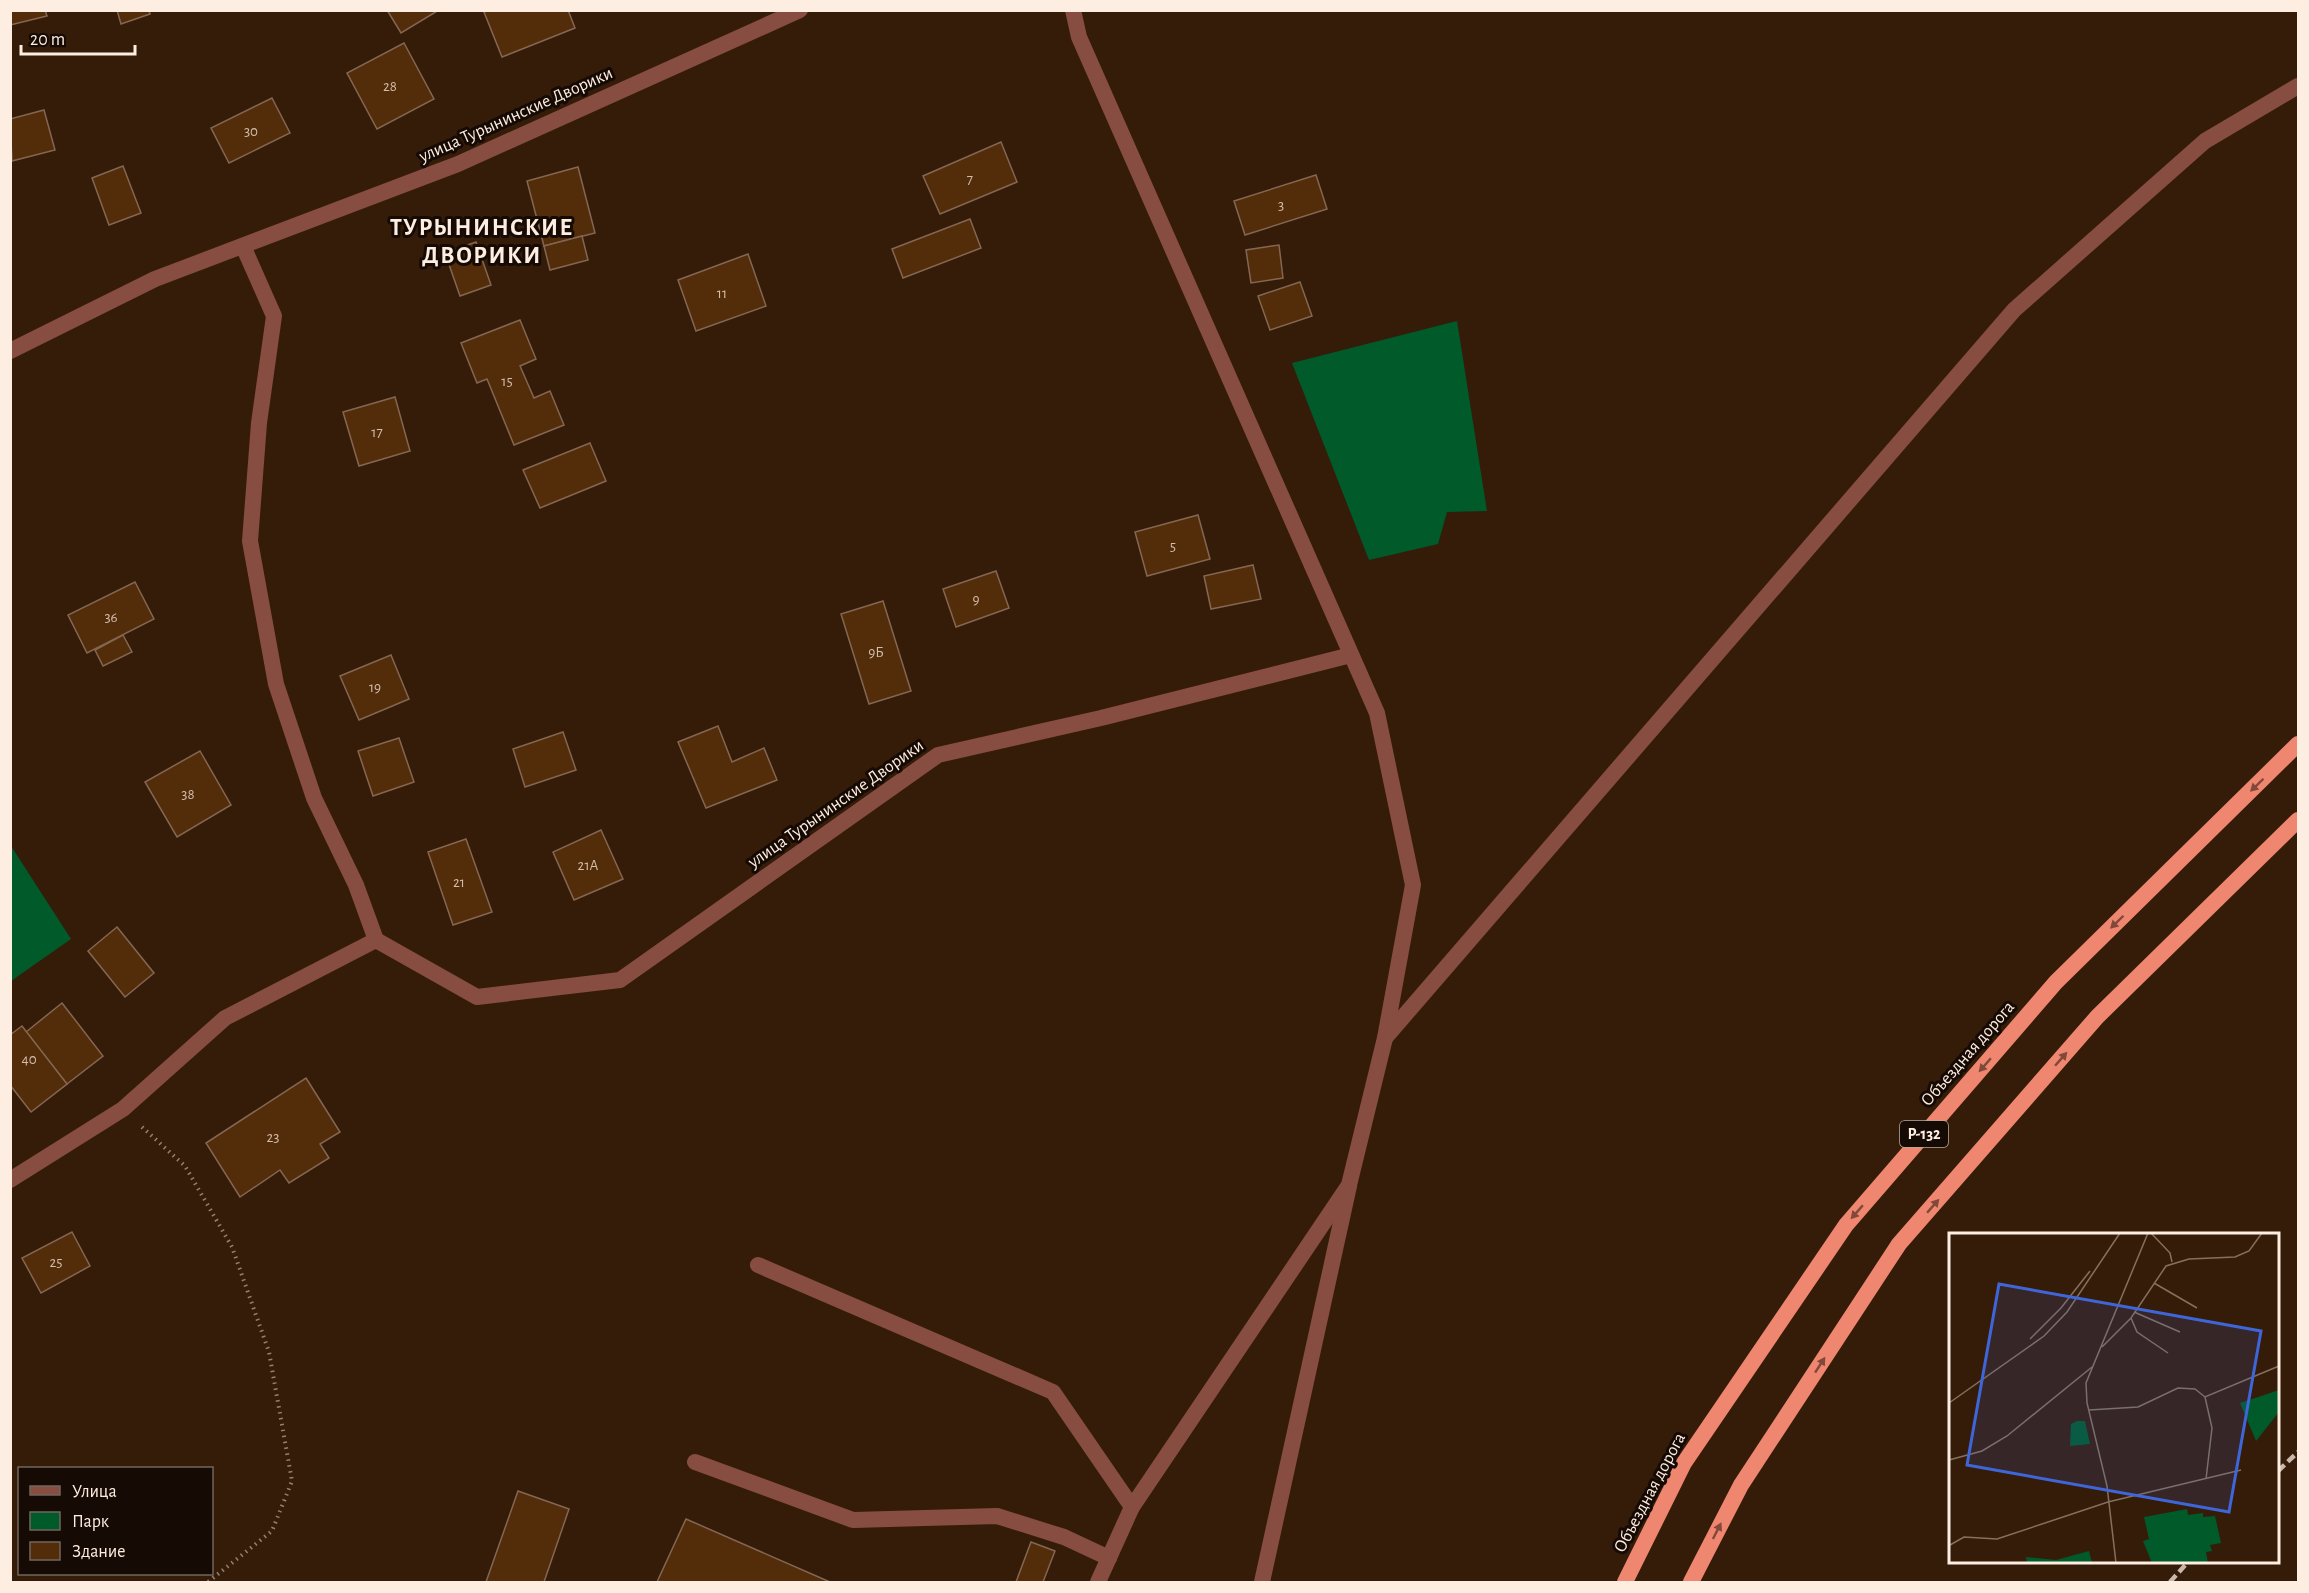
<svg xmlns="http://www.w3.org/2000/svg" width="2309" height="1593" viewBox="0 0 2309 1593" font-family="'Alegreya Sans',sans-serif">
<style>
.green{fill:#005a2a}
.building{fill:#532c0a;stroke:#846752;stroke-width:1.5}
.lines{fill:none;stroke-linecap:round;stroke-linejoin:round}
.path{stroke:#958070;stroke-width:4;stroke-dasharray:1.5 4.5;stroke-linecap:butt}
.service{stroke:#874d41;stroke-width:16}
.minor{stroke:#874d41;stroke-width:16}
.tertiary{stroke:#874d41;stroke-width:16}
.trunk{stroke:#ee8670;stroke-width:16}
.rail{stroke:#cbb8aa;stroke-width:4.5;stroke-dasharray:9 4.5;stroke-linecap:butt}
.oneway{fill:#82483a}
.labels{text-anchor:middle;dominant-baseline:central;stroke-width:6;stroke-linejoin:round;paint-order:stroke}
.number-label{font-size:15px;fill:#d3bdab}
.shield{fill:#150a04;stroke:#b8a99f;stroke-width:1.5}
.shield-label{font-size:16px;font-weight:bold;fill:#feede1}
.street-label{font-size:18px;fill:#feede1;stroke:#150a04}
.district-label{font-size:24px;font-weight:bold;letter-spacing:1.5px;fill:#feede1;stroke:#150a04}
.inset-road{fill:none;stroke:#85705f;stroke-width:1.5}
.view{fill:#3f66d9;fill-opacity:0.15;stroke:#3f66d9;stroke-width:3}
.inset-edge{fill:none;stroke:#feede1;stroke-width:3}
</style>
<rect width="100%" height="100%" fill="#351c09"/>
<g class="green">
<path d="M1457,321l30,190 -40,1 -9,32 -69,16 -77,-197z"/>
<path d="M11,846l60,93 -60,42h-1z"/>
</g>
<g class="building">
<path d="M10,10h35l2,6 -37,9z"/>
<path d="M117,10h32l1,4 -29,10z"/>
<path d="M387,10h52l-38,23z"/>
<path d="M488,10h80l7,18 -73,29 -18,-45z"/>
<path d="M404,43l30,56 -57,30 -30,-56z"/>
<path d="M272,98l18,35 -61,30 -18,-35z"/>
<path d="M44,110l11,40 -43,11 -2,-42z"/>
<path d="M1001,142l16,40 -77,32 -17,-38z"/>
<path d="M123,166l18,47 -32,12 -17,-47z"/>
<path d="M578,167l17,66 -51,13 -17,-65z"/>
<path d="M1316,175l11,34 -82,26 -11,-34z"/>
<path d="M970,219l11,29 -78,30 -11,-29z"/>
<path d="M582,236l6,24 -38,10 -6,-24z"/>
<path d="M476,242l15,43 -31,11 -15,-43z"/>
<path d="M1279,245l4,33 -32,5 -5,-33z"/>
<path d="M748,254l18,52 -70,25 -18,-51z"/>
<path d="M1300,282l12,34 -42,14 -12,-34z"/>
<path d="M520,320l16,39 -16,7 14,32 16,-7 14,34 -50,20 -27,-66 -10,4 -16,-40z"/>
<path d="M395,397l15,54 -51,15 -16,-54z"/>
<path d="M590,443l16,38 -66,27 -17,-38z"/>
<path d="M1198,515l12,44 -63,17 -12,-44z"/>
<path d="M1253,565l8,34 -50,10 -7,-33z"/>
<path d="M996,571l13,37 -53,19 -13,-38z"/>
<path d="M135,582l19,37 -67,34 -19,-38z"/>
<path d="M883,601l28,90 -42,13 -28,-90z"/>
<path d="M123,635l9,17 -29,14 -8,-16z"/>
<path d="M391,655l18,44 -50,21 -19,-44z"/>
<path d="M718,726l14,36 32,-14 13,32 -71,28 -28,-66z"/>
<path d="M563,732l13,38 -51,17 -12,-38z"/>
<path d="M399,738l15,44 -41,14 -15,-45z"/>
<path d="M200,751l31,54 -54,32 -32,-55z"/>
<path d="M601,830l22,49 -49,21 -21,-48z"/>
<path d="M466,839l26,73 -39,13 -25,-73z"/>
<path d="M117,927l37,46 -29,24 -37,-46z"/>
<path d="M62,1003l41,53 -36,28 -41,-52z"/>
<path d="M22,1026l45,58 -36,28 -21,-27v-50z"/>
<path d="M306,1078l34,54 -20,12 9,14 -40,25 -9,-13 -40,27 -34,-54z"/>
<path d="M72,1232l18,34 -49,27 -19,-35z"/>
<path d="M518,1491l51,18 -25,73h-58z"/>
<path d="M686,1519l144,63h-173z"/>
<path d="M1031,1542l24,9 -12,31h-27z"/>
</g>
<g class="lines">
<path class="path" d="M142,1127l43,39 47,81 37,105 23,129 -20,50 -64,51"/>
<g class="service">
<path d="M1385,1038l629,-728 191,-169 93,-55"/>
<path d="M758,1265l295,127 79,115"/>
<path d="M695,1462l158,58 144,-4 67,21 45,21"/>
</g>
<g class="minor">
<path d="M243,246l31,70 -15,107 -9,118 26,143 38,114 42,87 20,55"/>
<path d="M10,351l145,-72 303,-115 342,-154"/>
<path d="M10,1180l113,-71 102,-91 151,-78 101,57 143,-17 318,-225 163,-37 250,-63"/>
<path d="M1262,1582l87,-396"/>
</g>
<path class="tertiary" d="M1073,10l6,27 298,676 36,172 -28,153 -36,147 -217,322 -34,75"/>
<g class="trunk">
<path d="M1625,1582l59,-119 162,-238 210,-243 242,-238"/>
<path d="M1691,1582l50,-97 158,-241 198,-227 201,-197"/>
</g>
<g class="rail">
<path d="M2278,1471l20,-19"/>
<path d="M2170,1582l18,-20"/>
</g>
</g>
<defs><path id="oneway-solid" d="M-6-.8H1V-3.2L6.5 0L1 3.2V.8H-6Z" transform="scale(1.5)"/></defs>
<g class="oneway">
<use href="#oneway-solid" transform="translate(2257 785) rotate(136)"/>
<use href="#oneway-solid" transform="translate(2117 922) rotate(136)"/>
<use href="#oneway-solid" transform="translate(2061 1059) rotate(-49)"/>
<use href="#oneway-solid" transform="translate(1985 1065) rotate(131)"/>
<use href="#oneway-solid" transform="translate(1933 1206) rotate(-49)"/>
<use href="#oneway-solid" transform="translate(1857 1212) rotate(131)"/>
<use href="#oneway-solid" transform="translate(1820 1365) rotate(-57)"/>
<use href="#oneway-solid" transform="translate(1717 1531) rotate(-63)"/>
</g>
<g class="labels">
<g class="number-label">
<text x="390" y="86">28</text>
<text x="251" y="131">30</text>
<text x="970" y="179">7</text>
<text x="1281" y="205">3</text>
<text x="722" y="293">11</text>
<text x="507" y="381">15</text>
<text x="377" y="432">17</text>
<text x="1173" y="546">5</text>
<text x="976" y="599">9</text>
<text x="111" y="617">36</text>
<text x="876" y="652">9Б</text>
<text x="375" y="687">19</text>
<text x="188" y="794">38</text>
<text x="588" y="865">21А</text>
<text x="459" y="882">21</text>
<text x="29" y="1059">40</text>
<text x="273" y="1137">23</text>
<text x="56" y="1262">25</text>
</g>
<rect class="shield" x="1900" y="1121" width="48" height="26" rx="4.5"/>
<g class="shield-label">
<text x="1924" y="1134">Р-132</text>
</g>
<g class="street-label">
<text transform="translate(516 115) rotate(-24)">улица Турынинские Дворики</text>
<text transform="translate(836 804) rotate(-35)">улица Турынинские Дворики</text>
<text transform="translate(1968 1054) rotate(-49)">Объездная дорога</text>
<text transform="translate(1650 1493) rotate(-62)">Объездная дорога</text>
</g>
<g class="district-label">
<text x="482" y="228">ТУРЫНИНСКИЕ<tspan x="482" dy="28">ДВОРИКИ</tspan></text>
</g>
</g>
<g transform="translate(1949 1233)">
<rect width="330" height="330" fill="#351c09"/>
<path d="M330,157v22l-23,29 -16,-38zM128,188h8l5,23 -20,2 1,-22zM238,276l1,6 15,-2v4l12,-1 6,27 -11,2 2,6 -6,1 2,11h-56l-9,-22 6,-2 -5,-22zM140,318l3,12h-65l-1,-6 30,3z" fill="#005a2a"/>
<path class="inset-road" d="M202,0l19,20 2,9M205,50l43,25M185,79l46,20M182,85l6,14 31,21M81,106l31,-31 29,-37M153,114l29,-29 35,-52 23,-7 46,-2 14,-6 13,-18M256,164l7,31 -6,51M0,170l95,-67 23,-24 53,-79M140,177l49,-3 40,-19 17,1 10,8 74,-31M0,227l33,-9 25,-15 85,-69M1,312l14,-8 33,2 111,-37 133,-32M167,330l-9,-77 -20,-83 -1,-20 62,-150"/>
<path class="view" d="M50,51l262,47 -32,181 -262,-47z"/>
<rect width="330" height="330" class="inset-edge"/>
</g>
<rect width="2309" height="1593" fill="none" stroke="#feede1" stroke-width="24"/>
<rect x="18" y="1467" width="195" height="108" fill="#150a04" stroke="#72655c" stroke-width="1.5"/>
<rect x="30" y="1486" width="30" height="9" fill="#874d41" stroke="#72655c" stroke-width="1.5"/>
<text x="72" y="1497" font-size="18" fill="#feede1">Улица</text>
<rect x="30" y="1512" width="30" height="18" fill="#005a2a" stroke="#72655c" stroke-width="1.5"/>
<text x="72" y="1527" font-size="18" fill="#feede1">Парк</text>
<rect x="30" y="1542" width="30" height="18" fill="#532c0a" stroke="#72655c" stroke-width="1.5"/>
<text x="72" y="1557" font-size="18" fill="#feede1">Здание</text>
<path d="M21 45v9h114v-9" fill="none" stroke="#feede1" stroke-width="3"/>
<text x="30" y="45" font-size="18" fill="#feede1" stroke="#150a04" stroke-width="4.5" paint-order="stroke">20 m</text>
</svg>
